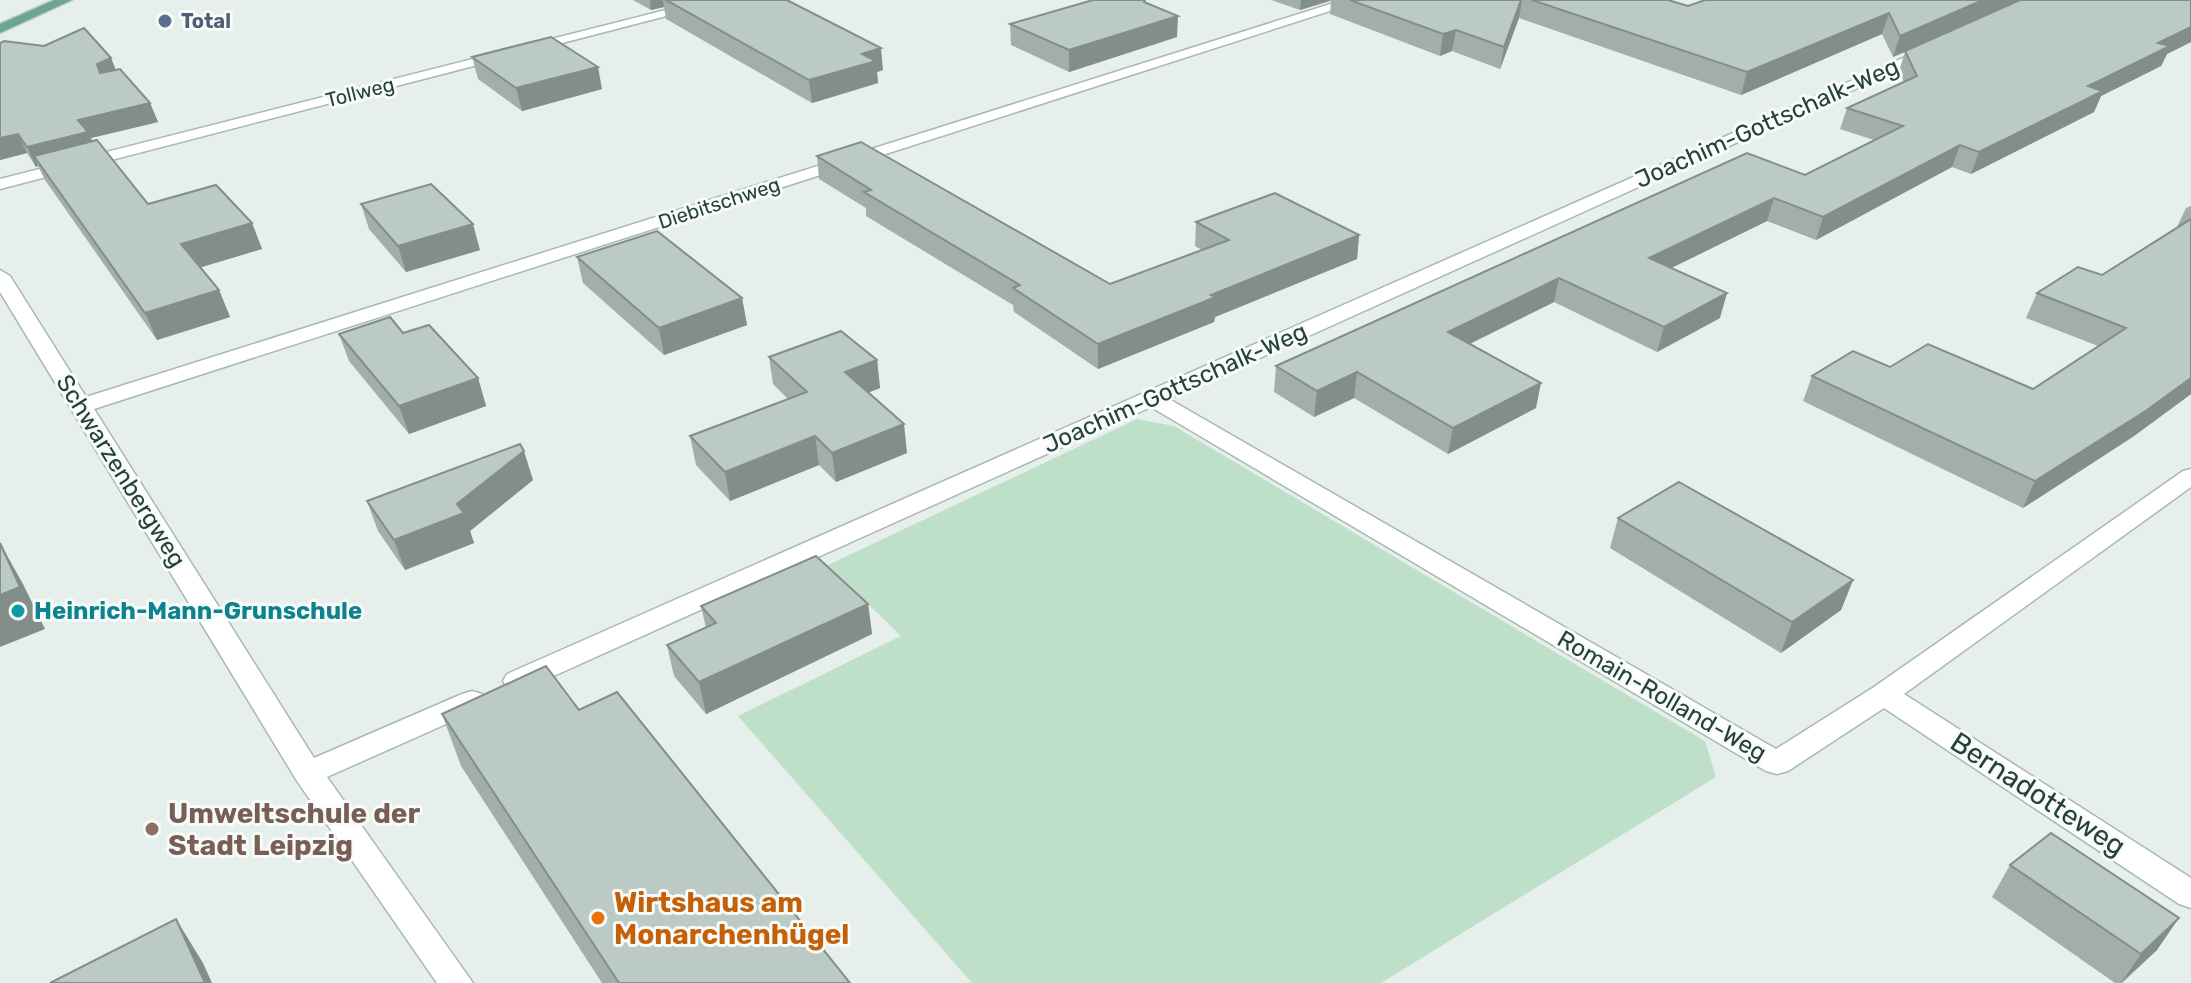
<svg xmlns="http://www.w3.org/2000/svg" width="2191" height="983" viewBox="0 0 2191 983" font-family="Rubik,sans-serif">
<style>
.green{fill:#bfe0c8}
.lines{fill:none;stroke-linecap:round;stroke-linejoin:round}
.minor-casing{stroke:#a8b8b2;stroke-width:3}
.major-casing{stroke:#c2cac8;stroke-width:3}
.minor{fill:#fff;fill-rule:evenodd}
.major{fill:#6aa596;fill-rule:evenodd}
.wall{fill:#a1aea9}
.shaded-wall{fill:#838d89}
.building{fill:#bbcac4;stroke:#838d89;stroke-width:2}
.service-dot{fill:#5c6f8a;stroke:#f7fbf9;stroke-width:3}
.culture-dot{fill:#0f9aa8;stroke:#f7fbf9;stroke-width:3}
.education-dot{fill:#8d6e63;stroke:#f7fbf9;stroke-width:3}
.food-dot{fill:#e8710a;stroke:#f7fbf9;stroke-width:3}
.labels{text-anchor:middle;dominant-baseline:central;stroke-width:6;stroke-linejoin:round;paint-order:stroke}
.far-service-label{font-size:20px;font-weight:bold;fill:#4e5e75;stroke:#f7fbf9;text-anchor:start}
.far-street-label{font-size:20px;fill:#24423a;stroke:#f7fbf9}
.street-label{font-size:24px;fill:#24423a;stroke:#f7fbf9}
.culture-label{font-size:24px;font-weight:bold;fill:#0d838f;stroke:#f7fbf9;text-anchor:start}
.near-street-label{font-size:28px;fill:#24423a;stroke:#f7fbf9}
.near-education-label{font-size:28px;font-weight:bold;fill:#785e54;stroke:#f7fbf9;text-anchor:start}
.near-food-label{font-size:28px;font-weight:bold;fill:#c56008;stroke:#f7fbf9;text-anchor:start}
</style>
<rect width="100%" height="100%" fill="#e6efeb"/>
<path class="green" d="M1137,419l37,7 531,315 11,36 -335,206h-409l-234,-267 163,-80 -73,-71z"/>
<g class="lines">
<defs>
<g id="minor">
<path d="M705,0h23l-728,189v-10z"/>
<path d="M1343,0h21l-1270,409 220,349 148,-64 10,-3 10,3 4,7 -4,7 -155,69 146,206h-36l-140,-202 -297,-489v-22l10,6 76,121z"/>
<path d="M1930,46l5,1v6l-766,346 607,350 98,-62 309,-216 8,-2v18l-287,207 287,184v30l-12,-4 -295,-196 -96,63 -11,3 -11,-3 -615,-364 -624,281 -10,3 -10,-3 -4,-7 4,-7z"/>
</g>
<path id="major" d="M54,0h18l-72,33v-9z"/>
</defs>
<use href="#minor" class="minor-casing"/>
<use href="#major" class="major-casing"/>
<use href="#minor" class="minor"/>
<use href="#major" class="major"/>
</g>
<g class="wall">
<path d="M633,0h154l96,70 -6,2 1,11 -66,20 -146,-84 -2,-12 -13,3z"/>
<path d="M1271,0h397l20,6 503,-6v42l-24,12 -6,12 -60,30 -7,16 -123,62 -19,-7 -136,73 -49,-19 -96,47 49,50 -63,34 -103,-50 -84,42 66,64 -88,46 -94,-56 -40,19 -40,-25 2,-26 529,-191 69,-35 -34,-11 7,-21 57,-26 -5,-11 6,-19 -12,5 -11,-23 -141,61 -222,-77 -19,51 -48,-18 -12,5 -110,-42 1,-13 -31,9z"/>
<path d="M1150,5l27,32 -108,35 -58,-27 -1,-21z"/>
<path d="M0,43l111,15 5,12 34,33 8,19 -67,16 1,3 56,63 104,19 10,26 -62,18 19,23 11,27 -73,23 -112,-160 -7,-14 -2,1 -9,-14 -27,7z"/>
<path d="M472,57l130,32 -80,22 -44,-32z"/>
<path d="M817,156l293,128 92,-34 -7,-4 1,-24 163,13 -2,24 -142,58 -1,5 -116,47 -84,-57 -1,-7 -147,-89v-8l-47,-29z"/>
<path d="M361,204l119,46 -74,22 -37,-43z"/>
<path d="M2191,206v188l-57,42 -111,72 -220,-107 9,-25 78,-9 143,22 65,-43 -72,-28 11,-25 65,-18 74,-46 10,-21z"/>
<path d="M577,257l165,41 5,27 -83,30 -81,-72z"/>
<path d="M403,333l75,45 8,28 -77,28 -60,-73 -10,-27z"/>
<path d="M769,357l108,3 3,28 -12,5 39,60 -71,29 -17,-17 -89,36 -34,-36 -6,-29 98,-37 -15,-15z"/>
<path d="M533,480l-63,51 4,12 -69,27 -27,-39 -11,-30z"/>
<path d="M1618,518l235,62 -12,30 -60,43 -171,-105z"/>
<path d="M868,604l4,30 -166,80 -32,-38 -7,-31 39,-17 -5,-22z"/>
<path d="M579,710l271,273h-248l-141,-217 -19,-52z"/>
<path d="M2010,865l147,85 -35,33h-7l-123,-86z"/>
</g>
<g class="shaded-wall">
<path d="M650,0h13l1,7 -13,3z"/>
<path d="M1301,0h30l-31,10z"/>
<path d="M1522,0l-3,18 -19,51 4,-22z"/>
<path d="M1983,0h40l-130,57 7,-21z"/>
<path d="M1889,13l-7,21 -141,61 6,-23z"/>
<path d="M1178,16l-1,21 -108,35v-22z"/>
<path d="M2191,27v15l-24,12 -6,12 -60,30 -7,16 -123,62 8,-22 179,-109z"/>
<path d="M1456,30l-4,21 -12,5 3,-22z"/>
<path d="M881,48l2,22 -6,2 1,11 -66,20 -3,-23 53,-26z"/>
<path d="M111,58l7,18 -13,7 -8,-19z"/>
<path d="M598,67l4,22 -80,22 -6,-23z"/>
<path d="M150,103l8,19 -67,16 6,13 -63,5 4,10 -2,1 -9,-20 51,-27z"/>
<path d="M18,134l9,19 -27,7v-22z"/>
<path d="M1960,145l-8,22 -136,73 7,-23z"/>
<path d="M1774,198l-7,23 -124,61 6,-24z"/>
<path d="M252,223l10,26 -70,21 -11,-26z"/>
<path d="M473,224l7,26 -74,22 -8,-26z"/>
<path d="M1359,235l-2,24 -142,58 -1,5 -116,47v-25l113,-49z"/>
<path d="M1559,278l-5,24 -111,55 5,-25z"/>
<path d="M219,290l11,27 -73,23 -12,-27z"/>
<path d="M1727,293l-7,25 -63,34 7,-25z"/>
<path d="M742,298l5,27 -83,30 -5,-27z"/>
<path d="M877,360l3,28 -32,12 -3,-28z"/>
<path d="M1357,372l-3,26 -40,19 3,-26z"/>
<path d="M478,378l8,28 -77,28 -10,-28z"/>
<path d="M2191,378v16l-57,42 -111,72 12,-27z"/>
<path d="M1541,383l-5,25 -88,46 5,-26z"/>
<path d="M904,424l3,29 -71,29 -4,-29z"/>
<path d="M815,436l4,29 -89,36 -5,-29z"/>
<path d="M524,451l9,29 -63,51 4,12 -69,27 -11,-30 63,-36z"/>
<path d="M0,543l23,41 22,45 -45,18z"/>
<path d="M1853,580l-12,30 -60,43 11,-31z"/>
<path d="M868,604l4,30 -166,80 -7,-32z"/>
<path d="M2179,918l-22,32 -36,33 20,-29z"/>
<path d="M176,919l27,44 9,20h-7z"/>
</g>
<g class="building">
<path d="M666,0h121l94,48 -19,6 14,7 -67,19z"/>
<path d="M1093,0h52l-1,2 34,14 -109,34 -59,-26z"/>
<path d="M1350,0h171l-17,47 -48,-17 -13,4z"/>
<path d="M1532,0h136l20,6 17,-6h278l-83,36 -11,-23 -142,59z"/>
<path d="M2020,0h171v27l-33,16 12,3 -82,40 15,5 -124,61 -19,-7 -137,72 -49,-19 -125,60 78,35 -63,34 -105,-49 -111,54 93,51 -88,45 -96,-56 -40,19 -41,-25 471,-213 58,22 98,-49 -56,-18 70,-32 -12,-25z"/>
<path d="M84,28l27,30 -14,6 3,9 20,-4 30,34 -72,17 10,12 -61,15 -9,-13 -18,4v-95l4,-2 40,5z"/>
<path d="M551,37l47,30 -82,21 -44,-31z"/>
<path d="M97,140l51,64 68,-19 36,38 -71,21 38,46 -74,23 -111,-157z"/>
<path d="M861,142l249,142 119,-44 -33,-18 79,-29 84,42 -148,60 5,2 -118,47 -85,-56 7,-3 -156,-93 7,-2 -54,-34z"/>
<path d="M431,184l42,40 -75,22 -37,-42z"/>
<path d="M2191,219v159l-44,32 -112,71 -223,-105 41,-25 37,16 38,-23 105,45 93,-61 -89,-35 41,-26 24,8z"/>
<path d="M657,231l85,67 -83,30 -82,-71z"/>
<path d="M390,317l13,16 26,-8 49,53 -79,28 -60,-72z"/>
<path d="M841,331l36,29 -32,12 59,52 -72,29 -17,-17 -90,36 -35,-36 117,-44 -38,-35z"/>
<path d="M520,444l4,7 -67,53 7,9 -70,27 -27,-39z"/>
<path d="M1679,482l174,98 -61,42 -174,-104z"/>
<path d="M0,543l20,44 -20,8z"/>
<path d="M816,556l52,48 -169,78 -32,-37 49,-22 -15,-17z"/>
<path d="M546,666l33,44 38,-18 233,291h-231l-177,-269z"/>
<path d="M2051,833l128,85 -38,36 -131,-89z"/>
<path d="M176,919l29,64h-155z"/>
</g>
<circle class="service-dot" cx="165" cy="21" r="8"/>
<circle class="culture-dot" cx="18" cy="611" r="8"/>
<circle class="education-dot" cx="152" cy="829" r="8"/>
<circle class="food-dot" cx="598" cy="918" r="8"/>
<g class="labels">
<g class="far-service-label">
<text x="181" y="21">Total</text>
</g>
<g class="far-street-label">
<text transform="translate(360 92) rotate(-14)">Tollweg</text>
<text transform="translate(719 203) rotate(-18)">Diebitschweg</text>
</g>
<g class="street-label">
<text transform="translate(1767 123) rotate(-24)">Joachim-Gottschalk-Weg</text>
<text transform="translate(1175 388) rotate(-24)">Joachim-Gottschalk-Weg</text>
<text transform="translate(121 471) rotate(58)">Schwarzenbergweg</text>
<text transform="translate(1662 696) rotate(30)">Romain-Rolland-Weg</text>
</g>
<g class="culture-label">
<text x="34" y="611">Heinrich-Mann-Grunschule</text>
</g>
<g class="near-street-label">
<text transform="translate(2038 794) rotate(33)">Bernadotteweg</text>
</g>
<g class="near-education-label">
<text x="168" y="813">Umweltschule der<tspan x="168" dy="32">Stadt Leipzig</tspan></text>
</g>
<g class="near-food-label">
<text x="614" y="902">Wirtshaus am<tspan x="614" dy="32">Monarchenhügel</tspan></text>
</g>
</g>
</svg>
